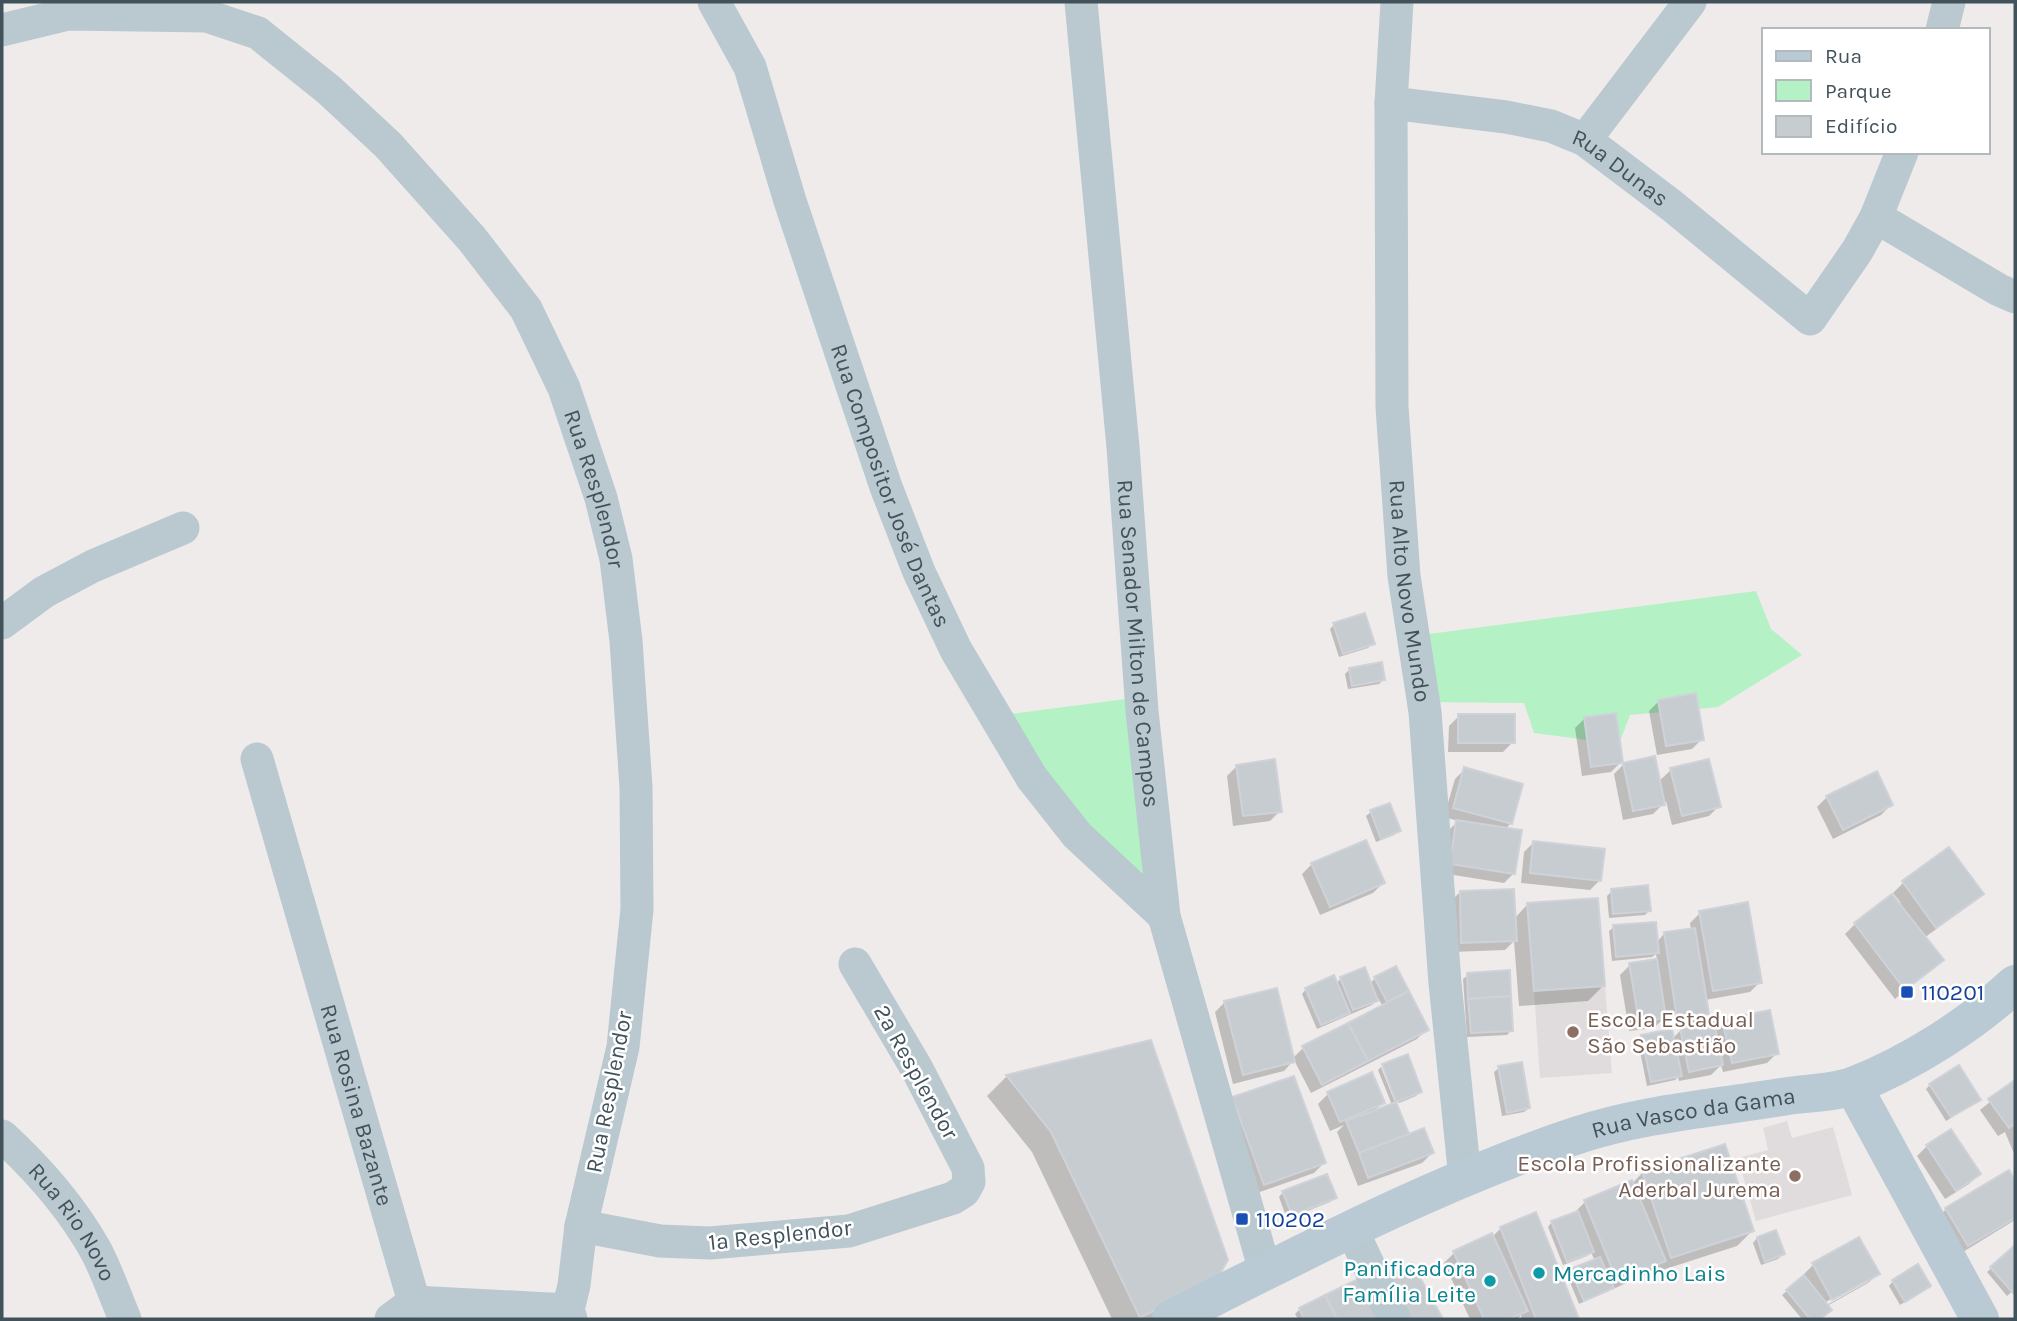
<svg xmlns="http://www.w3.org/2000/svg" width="2017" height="1321" viewBox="0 0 2017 1321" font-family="Karla,sans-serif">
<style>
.education{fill:#e0dcdd}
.green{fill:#b4f2c5}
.shadow{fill:#0003;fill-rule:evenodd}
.building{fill:#c7ccd1;stroke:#cfd2d8;stroke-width:2}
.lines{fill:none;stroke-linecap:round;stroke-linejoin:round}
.street{stroke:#bac8d0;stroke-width:33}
.secondary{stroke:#bacad4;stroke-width:38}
.transit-dot{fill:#1a4fb4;stroke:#fff;stroke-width:2.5}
.education-dot{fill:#8d6e63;stroke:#fff;stroke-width:2.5}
.culture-dot{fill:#0f9aa8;stroke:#fff;stroke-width:2.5}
.labels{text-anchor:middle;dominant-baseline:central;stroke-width:5;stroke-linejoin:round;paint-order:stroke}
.street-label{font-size:23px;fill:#42525a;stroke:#fff}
.transit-label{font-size:23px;fill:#164399;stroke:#fff;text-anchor:start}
.education-label{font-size:23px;fill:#785e54;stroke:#fff;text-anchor:start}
.culture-label{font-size:23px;fill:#0d838f;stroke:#fff;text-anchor:end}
</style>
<rect width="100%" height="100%" fill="#efebeb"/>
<g class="education">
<path d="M1605,986l7,87 -72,5 -6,-87z"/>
<path d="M1787,1121l5,17 41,-11 19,68 -96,26 -18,-63 30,-8 -5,-22z"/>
</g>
<g class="green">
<path d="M1756,591l15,38 31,26 -84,52 -88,8 -11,29 -85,-11 -10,-30 -100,-1 5,-68z"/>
<path d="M1141,697l21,203 -85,-65 -67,-121z"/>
</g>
<g class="shadow">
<path d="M1334,625l39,18 -5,5 -29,9 -9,-28z"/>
<path d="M1350,669l33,11 -4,4 -31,5 -3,-15z"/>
<path d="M1659,701l43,38 -10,10 -35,6 -8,-44z"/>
<path d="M1459,716l54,26 -10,10h-55l1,-26z"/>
<path d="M1585,718l36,44 -10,10 -29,4 -7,-48z"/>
<path d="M1624,764l34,18 13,-12 48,36 -10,10 -37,9 -6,-24 -13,13 -30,6 -9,-46z"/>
<path d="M1237,766l43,45 -10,10 -37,5 -6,-50z"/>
<path d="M1465,769l46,54 -6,6 9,44 -10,10 -63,-10 6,-41 11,-11 -14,-4 11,-38z"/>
<path d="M1827,797l64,8 -10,10 -48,24 -16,-32z"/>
<path d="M1371,812l28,19 -5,4 -18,7 -10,-26z"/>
<path d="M1534,842l66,38 -10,10 -69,-7 3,-31z"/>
<path d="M1312,864l71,19 -10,10 -53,22 -18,-41z"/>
<path d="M1903,883l79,10 -10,10 -48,35 17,22 -46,39 -50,-65 10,-10 46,-21 -8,-10z"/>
<path d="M1612,891l38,19 -5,5 -36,3 -2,-22z"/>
<path d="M1460,892l54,27 13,-14 76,81 -15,15 -69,5 -5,-65 -9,9 -53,2 -2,-50z"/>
<path d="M1700,913l60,69 -10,10 -45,8 2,13 -10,10 -30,5 -1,-12 -12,12 -25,3 -9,-56 10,-10 27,-5 -1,-6 -4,3 -40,4 -3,-30 5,-4 42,16 8,-9 27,-4 -1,-7z"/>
<path d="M1395,968l32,61 -10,10 -106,54 -17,-33 -10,11 -51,13 -18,-72 10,-10 68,56 10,-10 80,-41 -5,-9 -6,7 -55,24 -15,-35 4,-5 30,-5 5,-6 29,6 5,-6z"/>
<path d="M1468,975l43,55 -4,5 -40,2 -4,-58z"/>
<path d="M1723,1022l54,31 -10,10 -44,9 -2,-7 -10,10 -32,6 -1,-4 -3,3 -28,6 -9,-45 4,-4 30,2 9,-9 33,1z"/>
<path d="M1150,1042l46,254 -44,23h-40l-80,-167 -45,-56 19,-19z"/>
<path d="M1384,1065l36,27 -4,4 -17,7z"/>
<path d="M1381,1067l27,69 24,17 -10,10 -64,23 -21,-54 7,-7 -14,6 -12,-27 10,-10 43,-19 12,27 -11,11 20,-8 -14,-35z"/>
<path d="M1499,1068l30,40 -5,4 -22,4 -8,-44z"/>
<path d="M2015,1082v42l-2,2 2,1v29l-10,-24 -7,4 -18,-26z"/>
<path d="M1930,1085l44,19 -28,17 -20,-32z"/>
<path d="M1233,1099l91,64 -10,10 -60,21z"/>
<path d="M1950,1131l29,43 -10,10 -24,15 -28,-43 10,-10z"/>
<path d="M1643,1172l109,59 -15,15 -81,26v-2l-77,34 -12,-29 4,-4 24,-10 -4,-9 -4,4 -24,9 -15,-38 4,-5 24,-8 -1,-2 10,-10 47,-18z"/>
<path d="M2008,1172l7,12v36l-57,35 -21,-36 9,-10z"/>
<path d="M1283,1192l52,6 -5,4 -43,17 -8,-22z"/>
<path d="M1535,1214l42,105h-55l-1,-4 -4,4h-47l-26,-56 10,-10 38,-16 9,-9z"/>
<path d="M1757,1238l26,16 -5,5 -17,6 -8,-22z"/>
<path d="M1858,1239l20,35 -10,9 -41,23 -1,8 -7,5h-17l-20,-24 22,-18 -1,-2 10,-10zM1868,1278v4l-43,24 -1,-3z"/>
<path d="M2013,1249l2,40 -8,7 -20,-24z"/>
<path d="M1893,1281l31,9 -24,15 -11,-19z"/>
<path d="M1300,1309l78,10h-80l-3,-5z"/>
</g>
<g class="building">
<path d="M1365,613l10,31 -32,10 -10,-31z"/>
<path d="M1382,662l3,18 -33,6 -3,-18z"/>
<path d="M1696,693l8,47 -38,6 -8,-46z"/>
<path d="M1616,713l7,50 -32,4 -7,-50z"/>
<rect x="1458" y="714" width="57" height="29"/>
<path d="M1655,756l10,49 -32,6 -10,-48z"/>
<path d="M1275,759l7,53 -39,4 -7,-51z"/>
<path d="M1709,759l12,48 -39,9 -12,-48z"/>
<path d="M1464,767l59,17 -11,40 -59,-16z"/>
<path d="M1877,771l16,34 -50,25 -17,-34z"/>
<path d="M1390,803l11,28 -20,8 -11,-29z"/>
<path d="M1456,820l66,10 -7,44 -65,-10z"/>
<path d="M1366,840l19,43 -55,24 -19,-44z"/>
<path d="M1533,841l72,8 -4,32 -71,-8z"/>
<path d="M1949,847l35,47 -48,34 -34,-47z"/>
<path d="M1648,885l3,26 -38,3 -2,-25z"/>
<path d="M1514,889l3,52 -56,2 -1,-52z"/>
<path d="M1892,894l52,66 -39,30 -51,-67z"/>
<path d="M1598,898l7,88 -71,5 -7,-88z"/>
<path d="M1748,902l14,81 -49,8 -14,-80z"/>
<path d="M1656,922l3,31 -43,4 -3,-32z"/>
<path d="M1695,928l14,86 -32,5 -13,-87z"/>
<path d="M1657,959l9,59 -27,4 -10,-59z"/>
<path d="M1396,966l13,25 -22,11 -13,-25z"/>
<path d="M1365,967l13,34 -25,9 -13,-33z"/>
<path d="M1510,970l1,26 -43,3 -1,-26z"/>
<path d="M1334,975l16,38 -29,12 -16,-37z"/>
<path d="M1277,988l18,74 -52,13 -19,-74z"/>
<path d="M1409,991l20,39 -61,31 -20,-38z"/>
<path d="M1511,996l2,35 -42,2 -3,-34z"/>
<path d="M1770,1010l9,44 -47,9 -10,-43z"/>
<path d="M1714,1022l9,43 -34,7 -9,-44z"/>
<path d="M1348,1023l20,38 -46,24 -20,-39z"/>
<path d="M1672,1029l10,47 -31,6 -10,-47z"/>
<path d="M1151,1040l77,220 -10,17 -78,41 -89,-186 -45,-57z"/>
<path d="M1408,1054l14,38 -26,10 -14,-38z"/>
<path d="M1522,1062l8,46 -23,5 -9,-47z"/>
<path d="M1959,1065l22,35 -30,17 -22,-33z"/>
<path d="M1372,1072l13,31 -45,19 -13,-30z"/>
<path d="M1294,1076l32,87 -62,22 -32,-88z"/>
<path d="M2015,1080v43l-6,5 -21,-29z"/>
<path d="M1396,1102l13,32 -50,19 -13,-32z"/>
<path d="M1424,1128l10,25 -66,25 -9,-25z"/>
<path d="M1951,1129l30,45 -25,17 -30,-46z"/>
<path d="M1725,1144l29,87 -83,27 -29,-87z"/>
<path d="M2009,1170l6,11v37l-47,28 -23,-38z"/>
<path d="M1327,1174l10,24 -45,17 -10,-24z"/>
<path d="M1632,1180l34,81 -49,20 -33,-81z"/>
<path d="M1578,1211l16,41 -27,10 -16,-41z"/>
<path d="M1536,1212l43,107h-43l-36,-92z"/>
<path d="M1776,1230l9,24 -20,8 -8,-25z"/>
<path d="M1492,1233l36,78 -20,8h-24l-31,-68z"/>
<path d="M1859,1237l21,37 -48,26 -20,-37z"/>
<path d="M2014,1246l1,45 -2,2 -23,-26z"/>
<path d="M1600,1257l14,31 -30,13 -14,-32z"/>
<path d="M1412,1263l31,56h-42l-21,-39z"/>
<path d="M1918,1264l13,22 -26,16 -13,-22z"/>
<path d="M1804,1275l28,35 -12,9h-10l-24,-29z"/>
<path d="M1360,1278l20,41h-43l-12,-24z"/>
<path d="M1325,1295l12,24h-33l-5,-11z"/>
</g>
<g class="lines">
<g class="street">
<path id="s1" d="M714,2l36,65 40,134 96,286 33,85 37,78 76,128 45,57 87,81"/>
<path id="s2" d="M1081,2l42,445 19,264 22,205 101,355"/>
<path id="s3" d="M1397,2l-6,101 1,304 12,169 21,136 20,271 20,195"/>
<path id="s4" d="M2,30l66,-16 139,2 51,17 71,57 59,55 84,94 54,70 38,79 37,110 15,61 10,82 10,146 1,122 -14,138 -42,179 -7,59 -6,25 3,9"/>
<path d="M1942,30l7,-28"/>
<path id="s5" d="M1391,103l115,14 45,9 34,14 86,65 139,114 47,-68 19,-34 26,-65"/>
<path d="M1585,140l105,-138"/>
<path d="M1876,217l123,73 16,7"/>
<path d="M2,623l42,-31 49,-26 90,-38"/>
<path id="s6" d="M257,759l157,543"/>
<path id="s7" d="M2,1136c36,33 68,69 93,113 12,22 20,47 30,70"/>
<path d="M581,1226l79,15 50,2 139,-12 104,-33 11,-7 5,-9 -1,-14 -51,-99 -62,-105"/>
<path d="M1352,1230l42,89"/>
<path d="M414,1302l154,8"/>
<path d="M391,1319l23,-17"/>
</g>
<g class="secondary">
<path d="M1853,1086l127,233"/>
<path id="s8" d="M1171,1319c129,-65 266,-137 404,-183 69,-23 141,-28 213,-40 21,-3 47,-3 67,-11 56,-22 117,-61 160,-101"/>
</g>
</g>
<g class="transit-dot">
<rect x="1900" y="985" width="14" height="14" rx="3.5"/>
<rect x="1235" y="1212" width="14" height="14" rx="3.5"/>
</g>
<g class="education-dot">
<circle cx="1573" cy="1032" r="7"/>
<circle cx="1795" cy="1176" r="7"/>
</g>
<g class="culture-dot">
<circle cx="1539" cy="1273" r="7"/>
<circle cx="1490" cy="1281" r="7"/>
</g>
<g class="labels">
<g class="street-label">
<text stroke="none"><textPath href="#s5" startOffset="243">Rua Dunas</textPath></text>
<text stroke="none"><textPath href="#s1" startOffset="516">Rua Compositor José Dantas</textPath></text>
<text stroke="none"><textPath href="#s4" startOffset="840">Rua Resplendor</textPath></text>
<text stroke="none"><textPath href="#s3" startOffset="590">Rua Alto Novo Mundo</textPath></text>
<text stroke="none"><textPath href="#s2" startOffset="644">Rua Senador Milton de Campos</textPath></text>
<text transform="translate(916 1072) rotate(61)">2ª Resplendor</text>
<text transform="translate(609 1092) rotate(-79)">Rua Resplendor</text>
<text stroke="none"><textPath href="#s6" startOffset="360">Rua Rosina Bazante</textPath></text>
<text stroke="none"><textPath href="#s8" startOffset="565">Rua Vasco da Gama</textPath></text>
<text stroke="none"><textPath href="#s7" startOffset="112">Rua Rio Novo</textPath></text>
<text transform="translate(780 1235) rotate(-6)">1ª Resplendor</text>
</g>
<g class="transit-label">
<text x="1921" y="992">110201</text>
<text x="1256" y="1219">110202</text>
</g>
<g class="education-label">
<text x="1587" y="1019">Escola Estadual<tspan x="1587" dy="26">São Sebastião</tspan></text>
<text x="1781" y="1163" text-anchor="end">Escola Profissionalizante<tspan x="1781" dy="26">Aderbal Jurema</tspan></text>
</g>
<g class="culture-label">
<text x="1476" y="1268">Panificadora<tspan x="1476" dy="26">Família Leite</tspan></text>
<text x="1553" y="1273" text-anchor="start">Mercadinho Lais</text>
</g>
</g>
<rect width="2017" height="1321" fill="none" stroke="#42525a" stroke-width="7"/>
<rect x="1762" y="28" width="228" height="126" fill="#ffffff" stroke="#b3babd" stroke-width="2"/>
<rect x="1776" y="51" width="35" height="10" fill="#bacad4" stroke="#b3babd" stroke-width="2"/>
<text x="1825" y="63" font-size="21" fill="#42525a">Rua</text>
<rect x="1776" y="80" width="35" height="21" fill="#b4f2c5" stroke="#b3babd" stroke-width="2"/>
<text x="1825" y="98" font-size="21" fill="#42525a">Parque</text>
<rect x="1776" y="116" width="35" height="21" fill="#c7ccd1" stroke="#b3babd" stroke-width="2"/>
<text x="1825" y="133" font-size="21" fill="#42525a">Edifício</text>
</svg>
